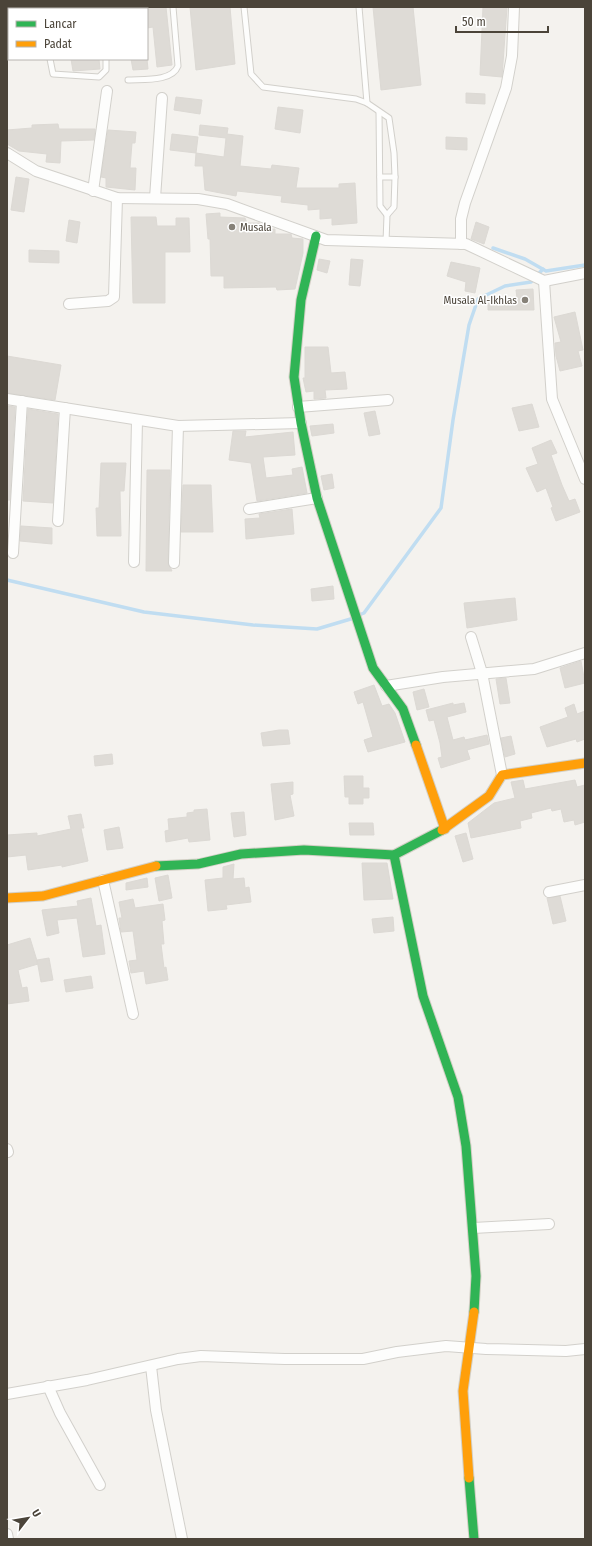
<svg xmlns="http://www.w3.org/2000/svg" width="592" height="1546" viewBox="0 0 592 1546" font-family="'Fira Sans Condensed',sans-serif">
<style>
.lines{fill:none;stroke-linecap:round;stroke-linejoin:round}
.stream{stroke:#c0ddf1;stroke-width:3.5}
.building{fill:#dedbd6;stroke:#dcd9d4}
.lane-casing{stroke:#d2d0cb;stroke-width:7}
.street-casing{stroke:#d2d0cb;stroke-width:12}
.fast-casing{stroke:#d3cfc5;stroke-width:11}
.slow-casing{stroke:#d3cfc5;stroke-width:11}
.lane{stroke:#fdfdfc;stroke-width:5}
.street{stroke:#fdfdfc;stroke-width:10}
.fast{stroke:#30b455;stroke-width:9}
.slow{stroke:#ff9f0a;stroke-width:9}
.poi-dot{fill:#868178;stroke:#fff;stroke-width:1.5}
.labels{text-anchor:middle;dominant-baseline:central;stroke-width:3;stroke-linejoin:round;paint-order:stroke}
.poi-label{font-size:11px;fill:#4b4439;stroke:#fff;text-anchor:start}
</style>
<rect width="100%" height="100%" fill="#f4f2ee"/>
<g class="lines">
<g class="stream">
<path d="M493,248l32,11 21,12 39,-6"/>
<path d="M7,580l137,32 109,13 64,4 37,-11"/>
<path d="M359,615l5,-2 77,-105 12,-88 16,-95 9,-26 27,-13 26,-4 12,-13"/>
</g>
</g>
<g class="building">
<path d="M147,7h19l6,58 -15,2 -4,-40 -6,1z"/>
<path d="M190,7h40l5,57 -39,6z"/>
<path d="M373,7h40l8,78 -40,5z"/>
<path d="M483,7h24l-5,70 -22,-2z"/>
<path d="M71,59h28l1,10 -27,2z"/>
<path d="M131,59h16l1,10 -15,1z"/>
<path d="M466,93l19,1v10l-19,-1z"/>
<path d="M176,97l26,3 -2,14 -26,-4z"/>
<path d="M278,107l25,3 -3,23 -25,-4z"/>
<path d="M58,124l1,5h36l-1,11 -33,1 -1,22 -14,-1 1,-8 -28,-3 -12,-7v-14l25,-2v-3z"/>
<path d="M200,125l28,3 -1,6 16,2 -3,30 31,3 1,-4 27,3 -3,20h43v-4l16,-1 2,40 -25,2v-7l-12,1v-10l-12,1v-5l-27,-3 1,-6 -45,-5 -1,5 -31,-6 -2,-24h-8l1,-13 28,4 2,-19 -27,-3z"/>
<path d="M108,130l28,2 -1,11h-3l-2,25h6l-1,22 -29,-3v-9l-5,-1z"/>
<path d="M172,134l26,3 -2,16 -26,-3z"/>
<path d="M446,137l21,1v12l-21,-1z"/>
<path d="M16,177l13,2 -5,33 -13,-2z"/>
<path d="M220,213v4l25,1 2,5h13v7l15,-1v5h16l1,4 11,1v14l-8,36 -18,1 -1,-3 -52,1v-12h-13l-1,-37h-2l-2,-25z"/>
<path d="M131,217h25l1,9h19v-8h13l1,34h-25v51h-32z"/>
<path d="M69,220l11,2 -3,21 -11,-2z"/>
<path d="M476,222l13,5 -5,17 -13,-5z"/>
<path d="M29,250l30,1v12l-30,-1z"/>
<path d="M319,259l11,2 -3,12 -10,-3z"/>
<path d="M351,259l12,1 -3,26 -11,-1z"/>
<path d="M451,262l29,6 -5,25 -10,-2 1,-9 -19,-6z"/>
<path d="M533,289l1,21h-46v-11l29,-1 -1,-8z"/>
<path d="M575,312l8,38 -5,1 4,15 -22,5 -4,-15 -1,-13 6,-1 -7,-25z"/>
<path d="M305,347h23l3,26 14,-1 2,17 -22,1 1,8 -12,1v-8l-8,1 -3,-14h2z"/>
<path d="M7,356l54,9 -6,35 -48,-7z"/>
<path d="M532,404l7,23 -20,4 -7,-23z"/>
<path d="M7,406l8,1 -5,93h-3z"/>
<path d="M28,409l30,5 -5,89 -30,-2z"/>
<path d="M375,411l5,23 -11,2 -5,-23z"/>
<path d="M333,424l1,9 -22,3 -2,-10z"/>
<path d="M233,431h13l-1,6 48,-5 2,23 -32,2 3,21 27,-3 -1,-6 10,-2 5,26 -50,8 -6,-38 -22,-3z"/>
<path d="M551,440l6,13 -6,2 11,30 7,16 6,-2 5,13 -24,9 -5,-13 2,-1 -7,-19 -9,4 -11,-24 12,-4 -6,-16z"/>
<path d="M101,463h25l-2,28h-4l1,45h-24l-1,-28h3z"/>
<path d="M147,470h23l-2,93 4,8h-26z"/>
<path d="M332,474l2,14 -10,2 -3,-14z"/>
<path d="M183,485h28l2,47h-32z"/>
<path d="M292,509l2,25 -48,5 -1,-20 15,-1 -1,-4z"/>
<path d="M21,526l31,2v16l-32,-3z"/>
<path d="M333,586l1,13 -22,2 -1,-12z"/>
<path d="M515,598l2,22 -50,8 -3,-25z"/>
<path d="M581,661l4,22 -20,5 -5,-20z"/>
<path d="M506,678l4,25 -10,1 -4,-25z"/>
<path d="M374,685l8,21 7,-2 6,9 10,29 -37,10 -4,-12 9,-3 -10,-35 -5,2 -4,-12z"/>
<path d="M424,689l5,18 -12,3 -4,-18z"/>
<path d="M453,703v2l11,-2 2,9 -19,5 6,23 11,-3 1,3 22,-5 2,9 -22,6 3,9 -29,9 -3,-10 4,-1 -2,-14 -6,-23 -5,1 -3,-11z"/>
<path d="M574,704l3,10 8,-3v28l-8,3 -1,-3 -29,8 -7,-20 28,-10 -3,-9z"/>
<path d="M279,730h9l2,14 -27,2 -2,-13z"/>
<path d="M511,736l4,18 -10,3 -4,-19z"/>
<path d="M112,754l1,10 -18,2 -1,-10z"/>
<path d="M344,776h19v12h6v10h-6v6h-14v-7h-4z"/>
<path d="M523,780l2,9 50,-9 2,7 8,-2v37l-10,3 -1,-5 -10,2 -3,-13 -9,2 -1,-3 -20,5 1,5 -12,3 1,7 -50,10 -3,-15 26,-20 21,-5 -4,-16z"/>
<path d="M293,782v12l-3,1 4,21 -19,4 -4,-36z"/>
<path d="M207,809l3,31 -21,2 -1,-4 -22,4 -1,-11 4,-1 -1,-11 19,-2v-4l7,-1v-2z"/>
<path d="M244,812l2,23 -12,2 -3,-24z"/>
<path d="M81,814l3,14h-3l7,33 -26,6v-2l-34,5 -2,-15 -19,2v-22l30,-2v3l34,-7 -3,-13z"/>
<path d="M349,823h24l1,12h-24z"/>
<path d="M119,827l4,21 -16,2 -3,-20z"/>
<path d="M466,833l7,26 -10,3 -8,-26z"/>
<path d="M362,863h25l6,36 -29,1z"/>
<path d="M234,864l-1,15 11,-1 1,10 4,-1 2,15 -25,3 1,4 -19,2 -3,-31 18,-2v-11z"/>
<path d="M168,875l4,23 -13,3 -4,-23z"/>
<path d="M147,878l1,9 -22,3v-7z"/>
<path d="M560,896l6,25 -13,3 -6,-26z"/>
<path d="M91,898l5,28 5,-1 4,29 -22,3 -6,-39 -20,2 2,13 -12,3 -5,-26 36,-4 -1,-5z"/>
<path d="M133,899l2,9 28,-4 2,16 -3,1 2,23h-3l3,24 2,-1 2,13 -22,4 -2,-13 -13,2 -2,-12 8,-1 -4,-29 -12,1 -2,-14h3l-3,-16z"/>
<path d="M393,917l1,14 -20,2 -2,-14z"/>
<path d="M30,938l8,26 -20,6 4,18 5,-1 2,14 -22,3v-59z"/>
<path d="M49,958l4,22 -12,2 -4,-22z"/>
<path d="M91,976l2,12 -27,4 -2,-12z"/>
</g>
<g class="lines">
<defs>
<g id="lane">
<path d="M46,7v2"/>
<path d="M102,7l1,2"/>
<path d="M244,7l7,67 12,13 93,12 11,4 22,15 5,35 1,24 -1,30 -7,8 -1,27"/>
<path d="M359,7l8,96"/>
<path d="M7,35l2,-1"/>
<path d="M50,59l3,15 46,3 7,-7v-11"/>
<path d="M128,80c15,-1 44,2 50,-14l-5,-59"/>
<path d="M379,112l1,94 7,9"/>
<path d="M380,177h15"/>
</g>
<g id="street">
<path d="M7,153l29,18 81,27 81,1 29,5 99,36 140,4 78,37 41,-8"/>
<path d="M93,191l14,-100"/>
<path d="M155,198l7,-100"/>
<path d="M461,244v-25l4,-16 41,-115 6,-32 2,-49"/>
<path d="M544,281l8,118 33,80"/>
<path d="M69,304l39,-3 6,-4 3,-99"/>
<path d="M7,399l171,27 123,-3"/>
<path d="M298,407l90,-7"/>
<path d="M249,509l68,-11"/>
<path d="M58,521l7,-113"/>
<path d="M13,553l9,-152"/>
<path d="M134,562l3,-142"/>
<path d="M174,563l4,-137"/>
<path d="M471,637l11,36 20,102"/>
<path d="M386,686l57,-9 91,-8 51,-16"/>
<path d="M103,880l30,134"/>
<path d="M549,892l36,-7"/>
<path d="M7,1149l1,3"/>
<path d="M473,1228l76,-4"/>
<path d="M151,1366l5,44 26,129"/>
<path d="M48,1386l12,27 40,72"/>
<path d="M7,1394l80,-14 91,-21 23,-3 84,3h78l34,-7 49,-6 40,3 80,2 19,-2"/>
<path d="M7,1534l1,5"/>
</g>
<g id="fast">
<path d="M316,236l-15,64 -7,77 7,46 16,75 56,170 30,41 13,36"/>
<path d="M394,855l29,141 35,101 8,49 10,130 -2,36"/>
<path d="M156,866l42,-2 43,-10 63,-4 90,5 48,-25"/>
<path d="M469,1478l5,61"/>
</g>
<g id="slow">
<path d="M416,745l29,84"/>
<path d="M442,830l47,-34 13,-21 83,-12"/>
<path d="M7,898l36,-2 113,-30"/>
<path d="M469,1478l-6,-87 11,-79"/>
</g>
</defs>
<use href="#lane" class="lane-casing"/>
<use href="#street" class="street-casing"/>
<use href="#fast" class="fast-casing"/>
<use href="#slow" class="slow-casing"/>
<use href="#lane" class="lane"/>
<use href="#street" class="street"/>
<use href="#fast" class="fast"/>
<use href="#slow" class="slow"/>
</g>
<g class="poi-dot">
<circle cx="232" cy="227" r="4"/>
<circle cx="525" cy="300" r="4"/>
</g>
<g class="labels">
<g class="poi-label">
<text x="240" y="227">Musala</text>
<text x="517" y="300" text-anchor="end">Musala Al-Ikhlas</text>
</g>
</g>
<rect width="592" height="1546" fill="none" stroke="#4b4439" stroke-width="16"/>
<rect x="8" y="8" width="140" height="52" fill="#ffffff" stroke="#b7b4b0"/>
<rect x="16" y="21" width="20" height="6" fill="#30b455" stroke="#b7b4b0"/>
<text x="44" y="28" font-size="12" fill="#4b4439">Lancar</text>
<rect x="16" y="41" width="20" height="6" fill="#ff9f0a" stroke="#b7b4b0"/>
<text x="44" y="48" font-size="12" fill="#4b4439">Padat</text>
<g transform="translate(28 1518) rotate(59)" stroke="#ffffff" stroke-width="3" paint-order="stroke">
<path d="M0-3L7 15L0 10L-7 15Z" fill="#4b4439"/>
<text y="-6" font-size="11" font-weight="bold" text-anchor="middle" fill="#4b4439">U</text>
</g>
<path d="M456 26v6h92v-6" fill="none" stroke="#4b4439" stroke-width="2"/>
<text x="462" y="26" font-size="12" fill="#4b4439" stroke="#ffffff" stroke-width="3" paint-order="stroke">50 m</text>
</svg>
